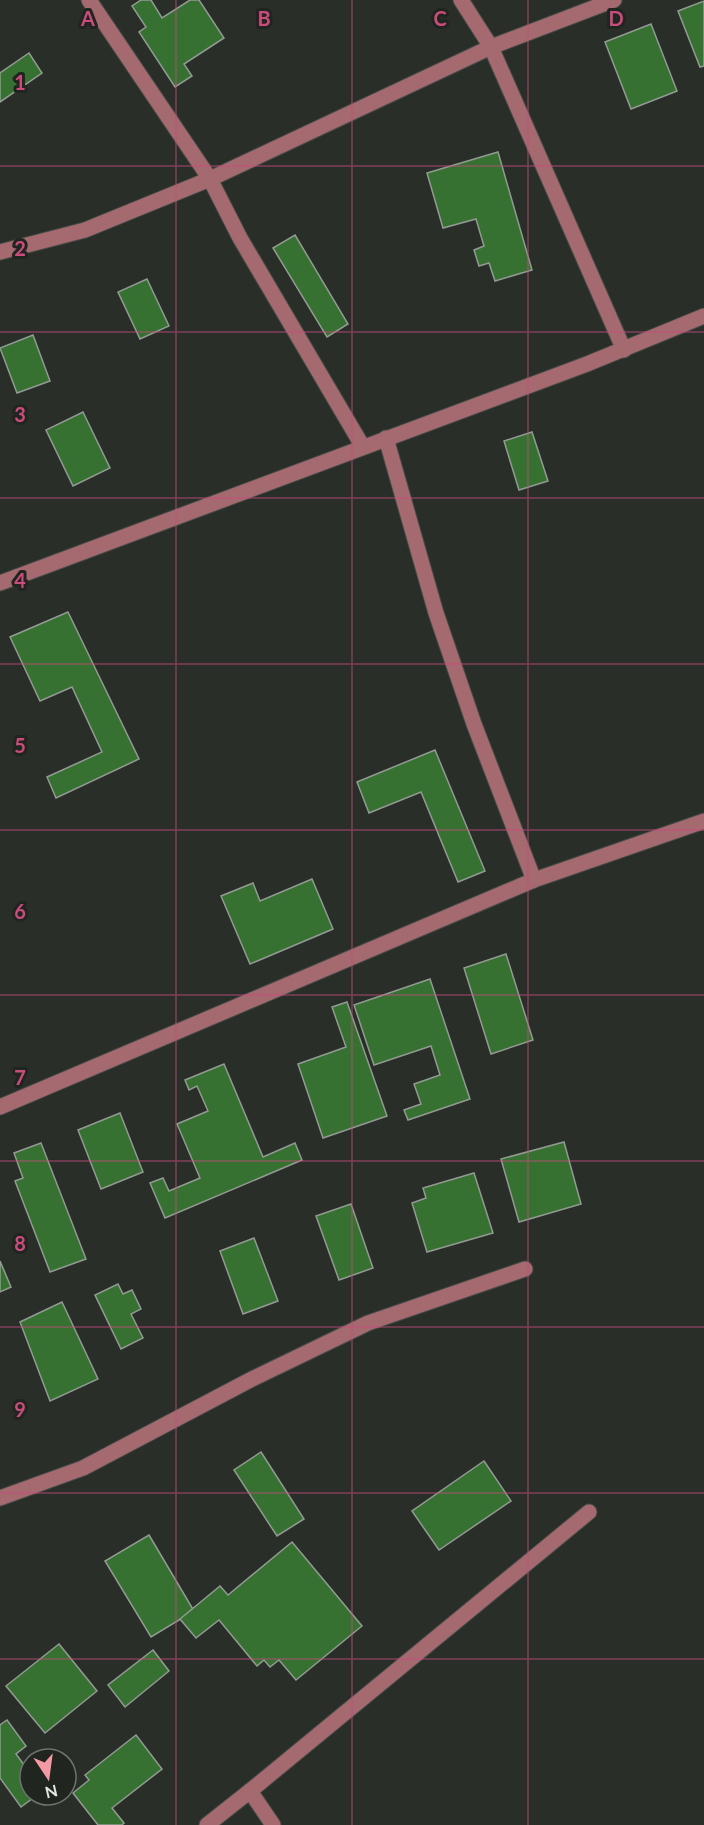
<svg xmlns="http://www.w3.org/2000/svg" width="704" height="1825" viewBox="0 0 704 1825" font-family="Lato,sans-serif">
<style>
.building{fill:#367132;stroke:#939a93;stroke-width:1.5}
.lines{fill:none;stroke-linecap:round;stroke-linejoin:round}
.minor-casing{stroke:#474c47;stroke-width:17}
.minor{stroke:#a56970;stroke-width:15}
.grid{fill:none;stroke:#ca4c7d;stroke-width:1.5;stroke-opacity:0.55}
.grid-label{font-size:20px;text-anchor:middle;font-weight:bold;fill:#ca4c7d;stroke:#20251f;stroke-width:6;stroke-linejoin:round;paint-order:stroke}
</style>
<rect width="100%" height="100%" fill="#292e29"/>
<g class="building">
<path d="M141,0h10l11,18 28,-18h9l25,38 -40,26 8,12 -17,11 -36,-55 7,-5 -14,-21z"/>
<path d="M704,1v65l-4,1 -22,-56z"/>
<path d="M651,24l26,67 -46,18 -26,-67z"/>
<path d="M29,53l13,20 -42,29v-29z"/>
<path d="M498,152l34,118 -37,11 -6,-18 -10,3 -5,-16 10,-4 -8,-27 -33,9 -16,-55z"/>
<path d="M295,235l53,89 -21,13 -54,-89z"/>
<path d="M147,279l22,47 -29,13 -22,-47z"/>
<path d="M33,335l17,46 -33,12 -17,-45z"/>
<path d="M83,412l27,56 -37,18 -27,-56z"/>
<path d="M532,432l16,49 -29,9 -15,-49z"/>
<path d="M68,612l71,147 -83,39 -9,-21 55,-25 -30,-65 -32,14 -30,-64z"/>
<path d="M435,750l50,121 -27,11 -37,-90 -52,21 -12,-31z"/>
<path d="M312,879l21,50 -83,35 -29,-68 32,-13 7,18z"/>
<path d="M506,954l27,86 -42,14 -27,-86z"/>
<path d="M430,979l40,120 -62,21 -4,-10 17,-6 -7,-20 26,-9 -9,-29 -57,19 -20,-60z"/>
<path d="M347,1002l40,114 -64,22 -25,-74 48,-17 -14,-40z"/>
<path d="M224,1064l39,93 32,-14 7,17 -137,58 -15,-35 13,-5 6,13 31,-13 -23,-54 31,-13 -11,-25 -8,4 -4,-10z"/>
<path d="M120,1113l23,59 -42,17 -23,-59z"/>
<path d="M564,1142l17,62 -62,18 -18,-63z"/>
<path d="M41,1143l45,116 -36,13 -35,-91 8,-3 -9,-25z"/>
<path d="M474,1173l19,60 -66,19 -15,-49 14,-5 -3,-10z"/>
<path d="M351,1204l22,64 -34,12 -23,-64z"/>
<path d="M254,1238l24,63 -35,13 -23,-63z"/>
<path d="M0,1261l11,26 -11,5z"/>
<path d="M118,1284l5,10 9,-4 9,19 -10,5 12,24 -22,11 -26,-54z"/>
<path d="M62,1302l36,77 -48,22 -30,-79z"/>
<path d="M261,1452l43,67 -27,17 -43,-66z"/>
<path d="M484,1461l27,40 -72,49 -27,-39z"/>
<path d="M149,1535l45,76 -43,26 -46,-76z"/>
<path d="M292,1542l70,84 -66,54 -17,-20 -9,7 -6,-7 -7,6 -38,-46 -23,18 -16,-19 40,-33 8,9z"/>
<path d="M59,1644l38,47 -52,42 -39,-47z"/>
<path d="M153,1650l16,21 -44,36 -17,-22z"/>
<path d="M7,1720l19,26 -10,8 14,19v22h7l-16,12 -21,-29v-53z"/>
<path d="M136,1735l26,34 -50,39 12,15 -2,2h-24l-25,-32 16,-13 -4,-5z"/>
</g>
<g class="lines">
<defs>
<g id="minor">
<path d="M89,0l121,179 30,59 123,209"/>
<path d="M461,0l30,47 133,303"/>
<path d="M0,252l85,-22 125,-51 281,-132 123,-47"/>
<path d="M386,438l50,175 38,111 60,156"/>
<path d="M0,583l587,-219 117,-48"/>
<path d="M0,1107l534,-227 170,-59"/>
<path d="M0,1498l83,-30 169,-89 116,-56 157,-54"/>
<path d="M250,1791l23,34"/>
<path d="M207,1825l43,-34 339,-279"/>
</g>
</defs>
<use href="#minor" class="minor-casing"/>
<use href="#minor" class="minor"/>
</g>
<path class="grid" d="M176,0v1825M352,0v1825M528,0v1825M0,166h704M0,332h704M0,498h704M0,664h704M0,830h704M0,995h704M0,1161h704M0,1327h704M0,1493h704M0,1659h704"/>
<g class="grid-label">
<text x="88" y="26">A</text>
<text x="264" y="26">B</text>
<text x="440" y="26">C</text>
<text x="616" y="26">D</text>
<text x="20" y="90">1</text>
<text x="20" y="256">2</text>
<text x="20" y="422">3</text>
<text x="20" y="588">4</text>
<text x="20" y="753">5</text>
<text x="20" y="919">6</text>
<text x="20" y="1085">7</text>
<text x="20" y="1251">8</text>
<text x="20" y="1417">9</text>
</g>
<g transform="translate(48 1777) rotate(167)"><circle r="28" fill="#20251f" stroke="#6e736d" stroke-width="1.5"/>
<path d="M0-4.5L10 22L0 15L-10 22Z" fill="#f49aa5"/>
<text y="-9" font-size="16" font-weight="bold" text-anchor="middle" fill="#e3e7e3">N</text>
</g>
</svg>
